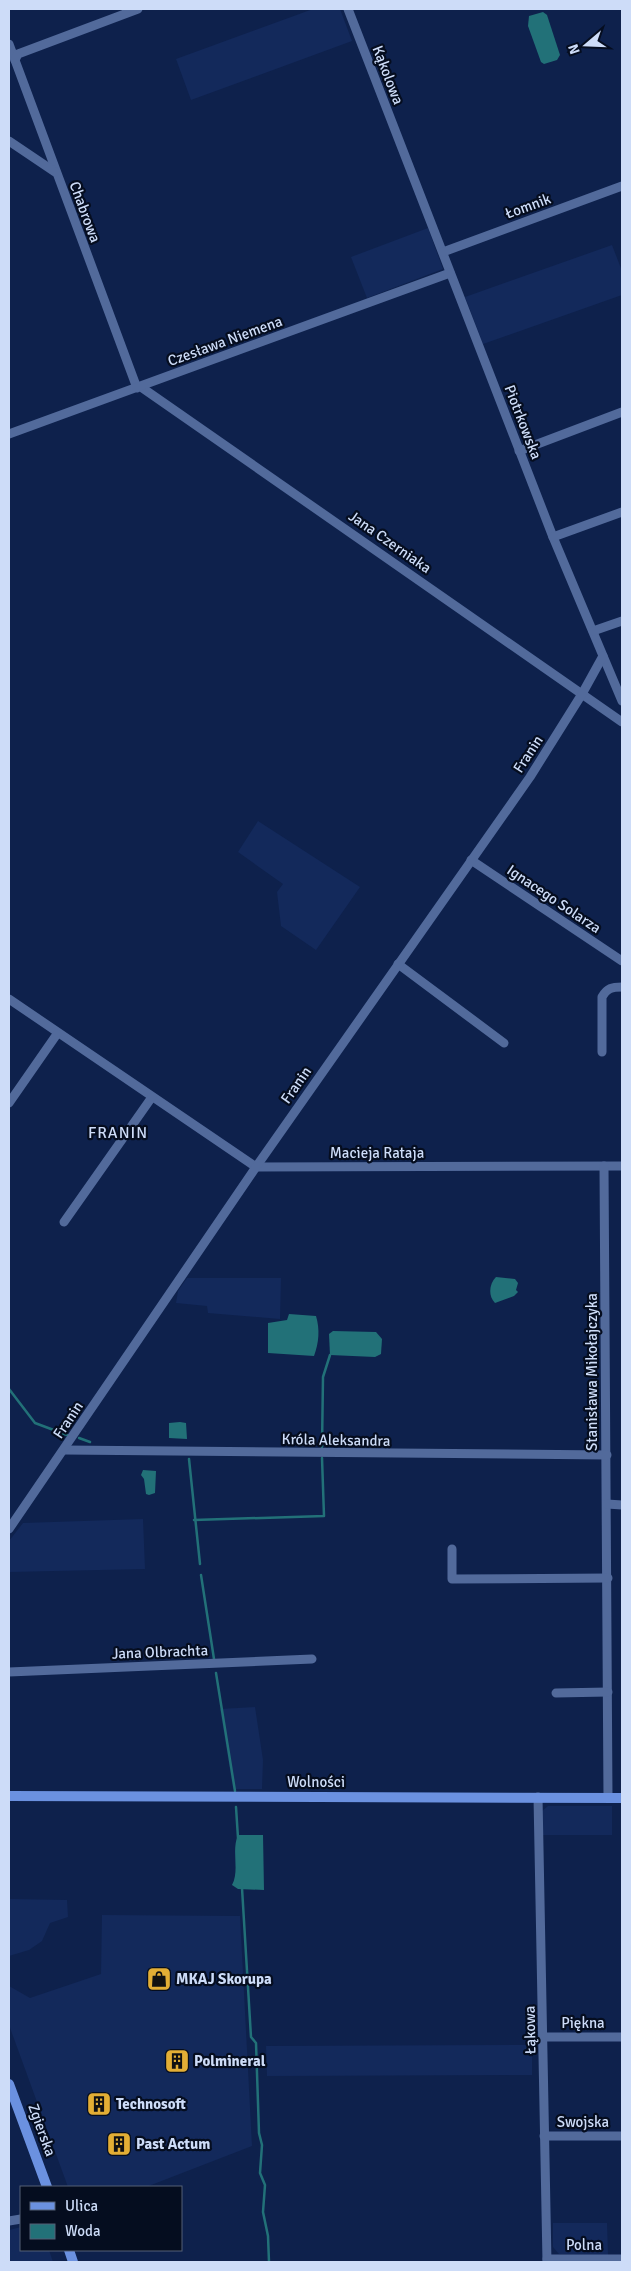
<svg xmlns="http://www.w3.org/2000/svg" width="631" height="2271" viewBox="0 0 631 2271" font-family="Signika,sans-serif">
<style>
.built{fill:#13295b}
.water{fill:#227178}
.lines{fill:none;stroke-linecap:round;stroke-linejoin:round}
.stream{stroke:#227178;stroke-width:2.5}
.street{stroke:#526a9b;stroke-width:9}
.secondary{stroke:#6b91e0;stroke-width:10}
.labels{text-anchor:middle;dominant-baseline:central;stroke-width:4.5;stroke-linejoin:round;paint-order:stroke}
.street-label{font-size:15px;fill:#cddcf8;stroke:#050d1f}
.poi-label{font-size:15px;font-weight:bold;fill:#cddcf8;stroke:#050d1f;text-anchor:start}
.neighbourhood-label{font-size:16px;letter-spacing:1px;fill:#cddcf8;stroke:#050d1f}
</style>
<rect width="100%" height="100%" fill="#0e214c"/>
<g class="built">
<path d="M313,9h27l12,32 -161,59 -15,-41z"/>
<path d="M428,228l15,41 -76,29 -16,-41z"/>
<path d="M612,245l10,26v24l-139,49 -18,-47z"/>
<path d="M258,821l102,66 -44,63 -35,-24 -4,-34 6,-8 -45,-32z"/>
<path d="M187,1278h94l-1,41 -72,-6 -1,-7 -31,-3 2,-12z"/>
<path d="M143,1519l2,50 -136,3v-31l14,-18z"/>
<path d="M255,1707l8,53 -1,29h-29l-13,-80z"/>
<path d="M548,1806h64v29h-69l-1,-24z"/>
<path d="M9,1899l58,1 1,17 -18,6 -8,18 -13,9 -20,6z"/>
<path d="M102,1915l138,1 12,230 -106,41h-78l-59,-162v-39l21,12 71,-24z"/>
<path d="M532,2045v30l-265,1 -1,-30z"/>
<path d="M553,2223h54l1,32 -49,-1 -6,-7z"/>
<path d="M21,2227v23h28l4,12h-44v-32z"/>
</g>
<g class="water">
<path d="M543,12l4,3 13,40 -3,5 -13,4 -3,-2 -13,-36 1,-10z"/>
<path d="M496,1277l19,2 3,4 -2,7 2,2 -4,4 -19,7c-7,-7 -6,-19 1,-26z"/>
<path d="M289,1314l27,2c4,13 3,27 -2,40l-46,-3v-30l19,-3z"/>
<path d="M333,1331l43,1 6,7 -1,15 -6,3 -45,-2 -1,-21z"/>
<path d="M180,1422l6,1 1,16 -18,-1v-15z"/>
<path d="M143,1470l13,1 -1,22 -6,2 -3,-1 -2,-15 -3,-4z"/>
<path d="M238,1835h25l1,55 -26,-1 -6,-4c8,-15 -1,-34 6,-50z"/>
</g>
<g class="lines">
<g class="stream">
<path d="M9,1389l26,34 32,12"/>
<path d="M79,1438l11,4"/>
<path d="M322,1447l1,-70 7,-22"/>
<path d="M189,1459l11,105"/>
<path d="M194,1520l130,-4 -2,-58"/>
<path d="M201,1575l13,84"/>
<path d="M216,1673l19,118"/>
<path d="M236,1807l2,31"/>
<path d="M242,1888l9,149 5,6 3,90 3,12 -2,28 5,12 -2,27 5,24 1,26"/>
</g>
<g class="street">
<path d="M348,9l205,528 69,164"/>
<path d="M9,44l128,344"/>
<path d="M15,60l3,-6 120,-45"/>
<path d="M9,141l46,31"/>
<path d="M443,252l179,-66"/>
<path d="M141,387l481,335"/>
<path d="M9,434l441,-161"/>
<path d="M519,451l103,-39"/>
<path d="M553,537l69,-25"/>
<path d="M593,631l29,-10"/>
<path d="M471,860l151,101"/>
<path d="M398,964l106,79"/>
<path d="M9,999l247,168 366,-1"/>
<path d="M602,1052v-55c5,-9 10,-10 20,-10"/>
<path d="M9,1103l48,-69"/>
<path d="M604,1166l4,632"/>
<path d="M64,1222l88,-125"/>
<path d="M64,1450l543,5"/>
<path d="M607,1504l15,1"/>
<path d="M9,1529l247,-362 274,-390 52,-83 21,-38"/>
<path d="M452,1549v30l156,-1"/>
<path d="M9,1672l303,-13"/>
<path d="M556,1693l52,-1"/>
<path d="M538,1797l9,465"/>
<path d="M544,2037h78"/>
<path d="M544,2136h78"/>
<path d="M9,2221l12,-2"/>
<path d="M547,2259h75"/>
</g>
<g class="secondary">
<path d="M9,1796l613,2"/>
<path d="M9,2084l38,103"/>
<path d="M69,2250l4,12"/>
</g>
</g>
<defs>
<symbol id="shop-square" viewBox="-11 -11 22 22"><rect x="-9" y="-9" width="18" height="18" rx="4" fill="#e3ae35" stroke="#050d1f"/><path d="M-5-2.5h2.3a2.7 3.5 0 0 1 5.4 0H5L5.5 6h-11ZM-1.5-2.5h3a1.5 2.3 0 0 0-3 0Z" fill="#111"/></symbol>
<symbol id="building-square" viewBox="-11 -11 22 22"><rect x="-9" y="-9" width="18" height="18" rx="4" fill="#e3ae35" stroke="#050d1f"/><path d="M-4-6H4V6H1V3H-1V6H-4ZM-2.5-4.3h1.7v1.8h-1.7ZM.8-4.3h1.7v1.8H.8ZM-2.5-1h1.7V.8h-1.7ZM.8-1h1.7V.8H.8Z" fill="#111"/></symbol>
</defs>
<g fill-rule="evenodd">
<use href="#shop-square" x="145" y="1965" width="28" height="28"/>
<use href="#building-square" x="163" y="2047" width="28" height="28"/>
<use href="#building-square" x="85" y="2090" width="28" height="28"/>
<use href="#building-square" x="105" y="2130" width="28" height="28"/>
</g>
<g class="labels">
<g class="street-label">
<text transform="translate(388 75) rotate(69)">Kąkolowa</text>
<text transform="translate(528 206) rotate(-20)">Łomnik</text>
<text transform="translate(85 212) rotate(70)">Chabrowa</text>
<text transform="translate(225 341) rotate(-20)">Czesława Niemena</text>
<text transform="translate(523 422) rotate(69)">Piotrkowska</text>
<text transform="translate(390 542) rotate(35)">Jana Czerniaka</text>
<text transform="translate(528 754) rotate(-57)">Franin</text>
<text transform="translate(554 899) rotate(34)">Ignacego Solarza</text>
<text transform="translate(296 1085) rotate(-55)">Franin</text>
<text x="377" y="1153">Macieja Rataja</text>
<text transform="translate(592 1372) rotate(-90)">Stanisława Mikołajczyka</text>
<text transform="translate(68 1420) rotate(-56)">Franin</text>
<text transform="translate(336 1440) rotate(1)">Króla Aleksandra</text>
<text transform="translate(160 1652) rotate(-2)">Jana Olbrachta</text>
<text x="316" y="1782">Wolności</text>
<text x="583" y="2023">Piękna</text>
<text transform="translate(530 2030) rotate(-91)">Łąkowa</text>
<text x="583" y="2122">Swojska</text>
<text transform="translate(42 2130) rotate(70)">Zgierska</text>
<text x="584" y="2245">Polna</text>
</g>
<g class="poi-label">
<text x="176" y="1979">MKAJ Skorupa</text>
<text x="194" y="2061">Polmineral</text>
<text x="116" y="2104">Technosoft</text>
<text x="136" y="2144">Past Actum</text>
</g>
<g class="neighbourhood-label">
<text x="118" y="1133">FRANIN</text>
</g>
</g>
<rect width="631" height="2271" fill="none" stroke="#cddcf8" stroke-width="20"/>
<rect x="20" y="2186" width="162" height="65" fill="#050d1f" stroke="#556076"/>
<rect x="30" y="2202" width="25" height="8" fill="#6b91e0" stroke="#556076"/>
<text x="65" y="2211" font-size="15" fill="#cddcf8">Ulica</text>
<rect x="30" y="2224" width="25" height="15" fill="#227178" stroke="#556076"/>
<text x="65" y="2236" font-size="15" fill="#cddcf8">Woda</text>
<g transform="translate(586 45) rotate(251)" stroke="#050d1f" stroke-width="4" paint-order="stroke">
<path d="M0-4L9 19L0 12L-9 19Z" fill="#cddcf8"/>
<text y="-8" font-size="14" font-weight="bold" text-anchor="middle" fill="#cddcf8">N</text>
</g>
</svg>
